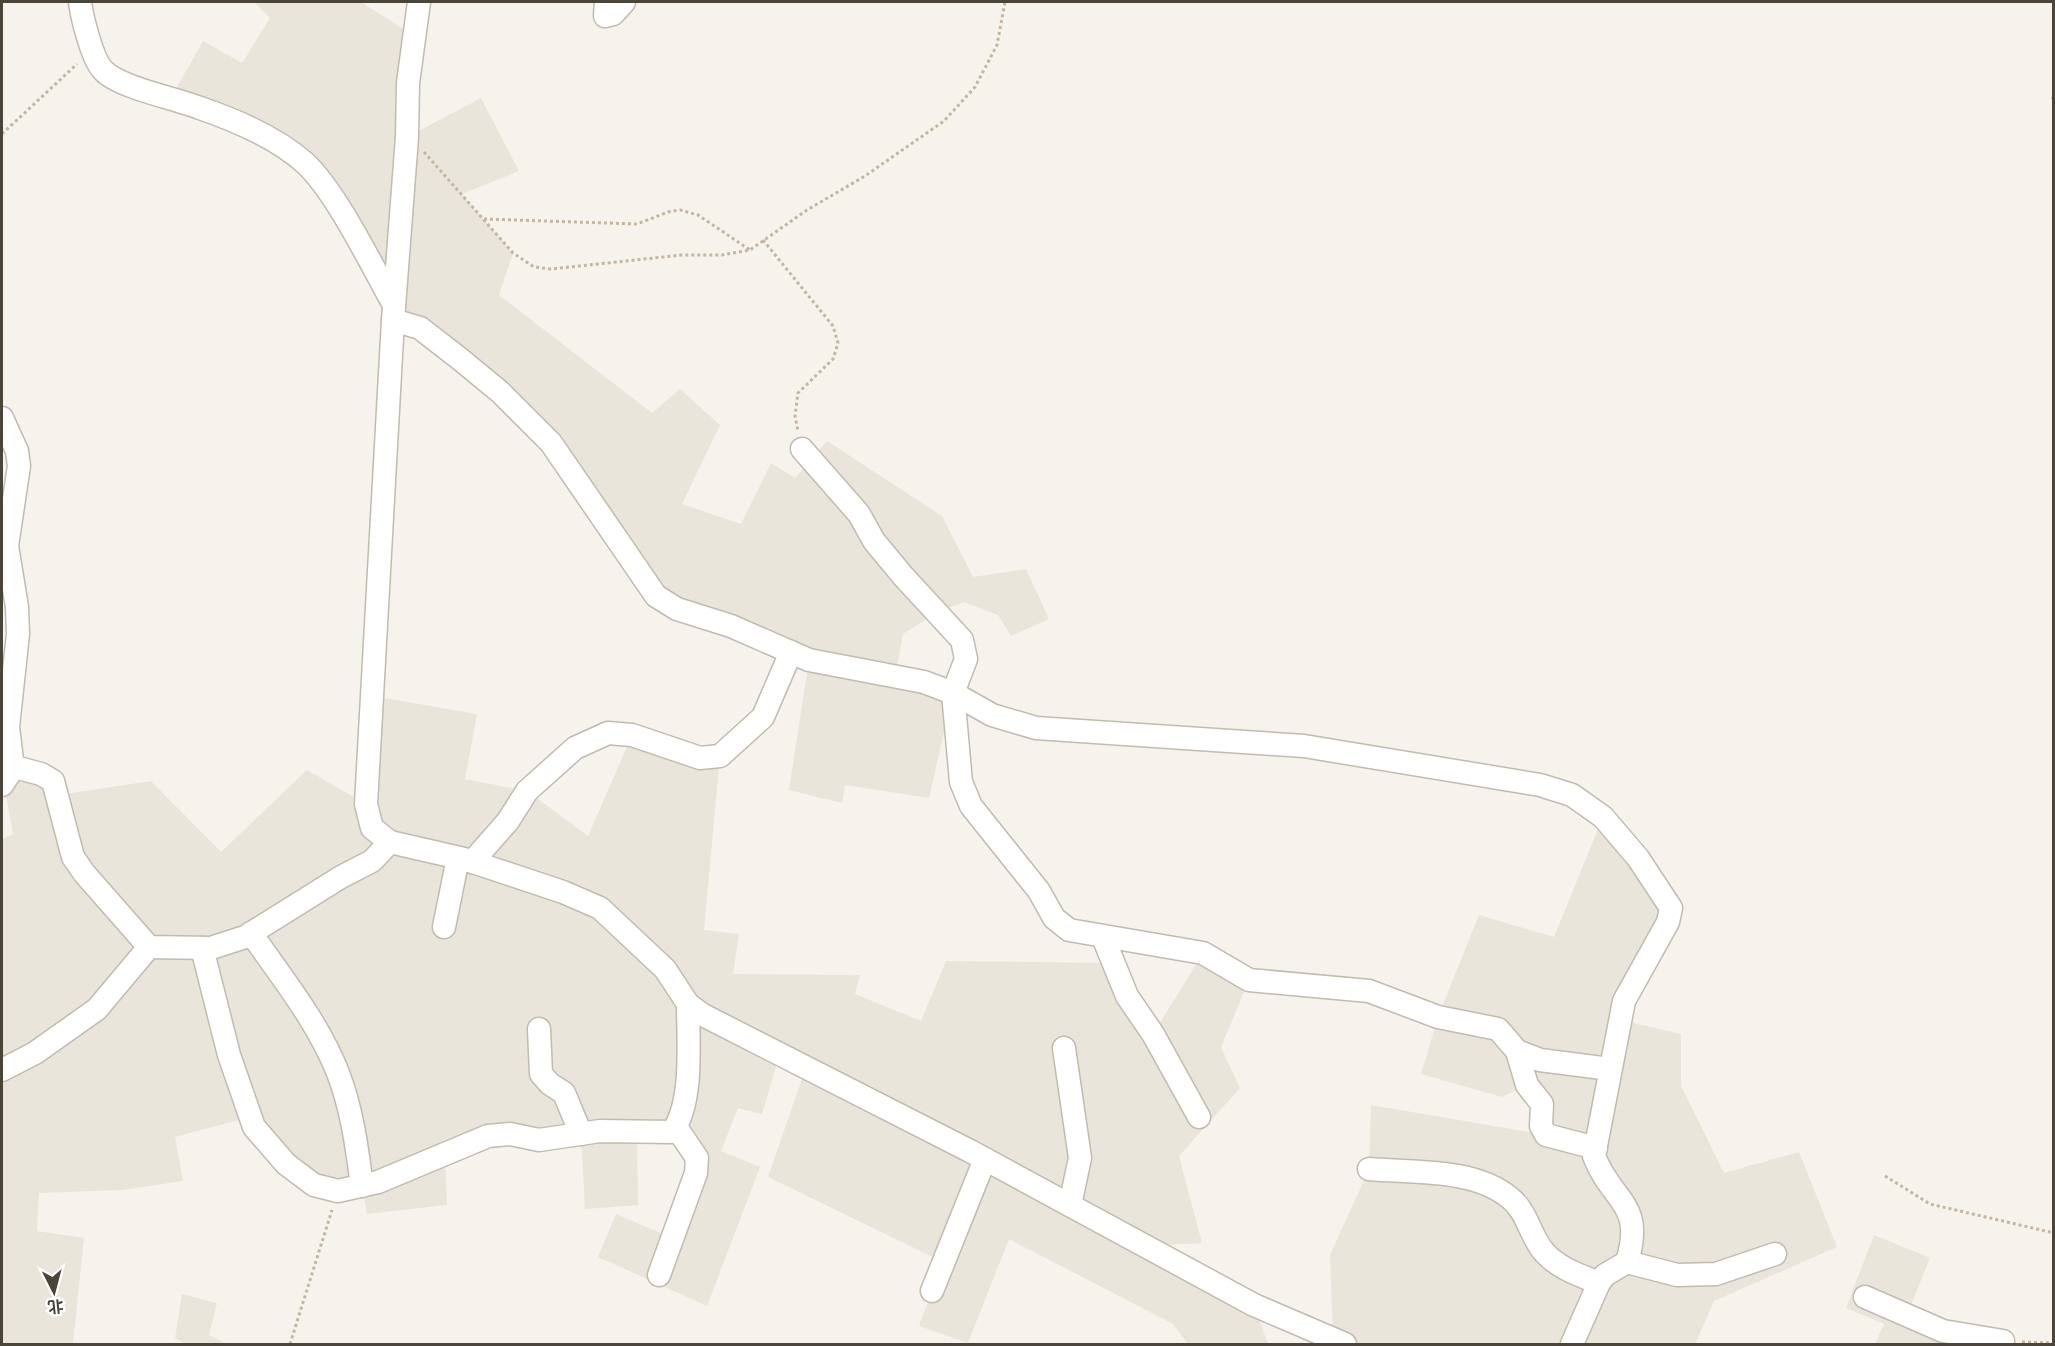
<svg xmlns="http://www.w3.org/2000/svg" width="2055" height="1346" viewBox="0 0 2055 1346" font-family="Lato,'Noto Sans SC',sans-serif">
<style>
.residential{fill:#eae5da}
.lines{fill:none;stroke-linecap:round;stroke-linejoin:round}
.minor-casing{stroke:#c2bbae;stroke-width:25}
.path{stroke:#c4b79f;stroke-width:3;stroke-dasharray:3 3;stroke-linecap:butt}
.minor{stroke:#fff;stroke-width:22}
</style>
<rect width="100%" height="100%" fill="#f6f3ec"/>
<g class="residential">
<path d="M254,2h107l55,35 -9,100 74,-39 38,73 -57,23 51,59 -14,42 153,118 28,-24 40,36 -38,79 59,20 30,-61 24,15 32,-37 115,75 31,61 53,-8 23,50 -38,17 -13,-21 -34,-13 -26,10 -35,22 -8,43 58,16 -24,105 -84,-13 -3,18 -53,-13 20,-130 -132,-51 -126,-166 -158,-123 -88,-157 -134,-65 32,-57 39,22 28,-45z"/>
<path d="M372,696l105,18 -12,65 62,12 61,45 44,-101 88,21 -16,174 35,4 -6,40 127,1 -5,19 66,27 25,-60 166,2 41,71 50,-81 46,27 -28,67 19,41 -61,68 23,87 -55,3 107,59 14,39h-80l-15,-20 -164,-85 -41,104 -49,-17 24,-64 -175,-85 38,-110 -26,-13 -18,60 -24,-6 -17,43 39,16 -53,139 -109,-49 18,-43 56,24 19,-93 -54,-15 1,75 -53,4 -4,-75h-71l-65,22 2,49 -80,9 -5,-28 -48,-1 -64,-68 -75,20 8,44 -60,9 -84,3 -2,38 47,7 -11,106h-71v-505l11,-5 -9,-50 7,-18 48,29 92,-14 70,71 86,-82 59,34z"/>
<path d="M1603,817l68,91 -51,112 61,14v52l43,87 75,-21 38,95 -123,54 -19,43h-350l-12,-5 -3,-84 39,-86 2,-64 175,30 -19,-50 -25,12 -81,-23 17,-57 41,-102 75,22z"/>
<path d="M1874,1235l56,23 -23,57 95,29h-127l9,-20 -38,-16z"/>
<path d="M182,1294l35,9 -8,32 18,9h-41l-11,-6z"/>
</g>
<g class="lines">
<defs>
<g id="minor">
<path d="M80,2c2,15 12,57 23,68 14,17 75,29 97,38 35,12 77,30 105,55 32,30 67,103 89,142"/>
<path d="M419,2l-11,81 -1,54 -14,183 -27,484 6,24 18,14 74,17 99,33 37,16 65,61 23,35 15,11 267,136 284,154 91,39"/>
<path d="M606,2l-1,14 8,-2 11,-12"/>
<path d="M393,320l27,8 40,31 40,33 51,51 105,153 21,13 54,17 78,34 115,22 29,11 39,22 44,13 268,18 236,39 32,10 31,22 35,41 33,50 -3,14 -44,79 -30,155c18,47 51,46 33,106l-22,13 -6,8 -27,61"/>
<path d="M2,418l15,33 2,15 -12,80 10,61 1,27 -10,93 4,33 -2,13 -8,12"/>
<path d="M802,449l57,65 15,27 29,35 59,64 4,19 -13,34 8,89 10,24 68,85 15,27 15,12 134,23 46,27 120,11 69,26 60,12 19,22 23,9 70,9"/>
<path d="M11,766l30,8 12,7 20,76 11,16 65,74 62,1 34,-11 96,-60 31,-16 18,-19"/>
<path d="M472,862l36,-41 19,-30 48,-43 33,-15 24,2 68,23 20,-2 43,-39 28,-65"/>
<path d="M444,927l14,-69"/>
<path d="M251,933c31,45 67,89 87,140 14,36 19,75 24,113"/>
<path d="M1103,937l24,59 26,38 46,83"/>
<path d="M202,948l27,107 25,72 32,37 28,21 24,6 40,-9 110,-46 22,-2 29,6 61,-9 72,1c22,-29 16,-92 16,-128"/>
<path d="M539,1029l2,45 9,10 14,9 17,41"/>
<path d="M1064,1048l16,110 -10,47"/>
<path d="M1517,1051l10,34 15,19 -1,22 5,9 50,13"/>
<path d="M2,1070l33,-17 62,-44 52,-62"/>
<path d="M1369,1169c44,4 105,-1 141,29 17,13 20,38 34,54 14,16 35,23 55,31"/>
<path d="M1627,1262l50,13 39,-1 59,-20"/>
<path d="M659,1275l37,-102 1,-15 -21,-31"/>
<path d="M932,1291l53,-132"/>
<path d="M1865,1297l78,34 60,10"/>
</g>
</defs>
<use href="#minor" class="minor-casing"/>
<g class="path">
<path d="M2052,99l2,-3"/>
<path d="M2,134l75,-70"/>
<path d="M424,152l89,101 21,14 17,2 131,-14h40l28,-5 57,-40 58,-34 79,-55 31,-34 22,-42 8,-43"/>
<path d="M484,219l153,5 31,-12 12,-2 18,5 52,35"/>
<path d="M763,240l70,86 5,17 -5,16 -35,34 -3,23 3,15"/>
<path d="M1885,1176l45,28 124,29"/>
<path d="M2022,1342l32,1"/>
<path d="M290,1344l42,-134"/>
</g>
<use href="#minor" class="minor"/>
</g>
<rect width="2055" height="1346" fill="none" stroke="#4b4439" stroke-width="6"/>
<g transform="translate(54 1292) rotate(174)" stroke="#ffffff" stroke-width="4.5" paint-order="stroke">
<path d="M0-4.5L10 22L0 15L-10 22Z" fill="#4b4439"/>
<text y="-9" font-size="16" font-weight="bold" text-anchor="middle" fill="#4b4439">北</text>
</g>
</svg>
